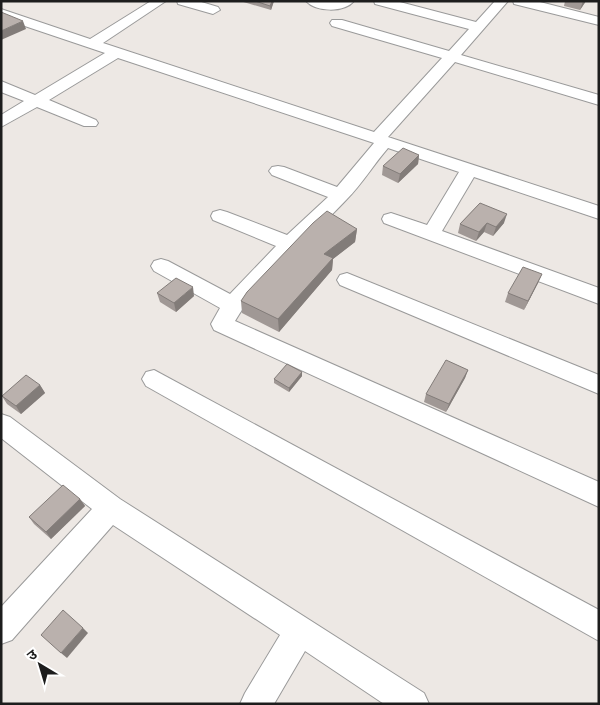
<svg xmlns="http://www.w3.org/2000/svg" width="600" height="705" viewBox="0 0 600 705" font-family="'Golos Text','Noto Sans Devanagari',sans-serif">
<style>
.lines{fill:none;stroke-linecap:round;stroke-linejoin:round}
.minor-casing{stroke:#9a9a9a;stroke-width:2}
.minor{fill:#fff;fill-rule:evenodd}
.wall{fill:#a09895}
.shaded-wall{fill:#827c79}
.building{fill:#bab1ad;stroke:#827c79}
</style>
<rect width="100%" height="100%" fill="#ede8e4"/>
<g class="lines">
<defs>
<g id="minor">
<path d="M151,1h15l-63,42 271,89 68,-74 -110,-32 -2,-3 2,-3h10l107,31 20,-22 -94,-25 -1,-3h22l80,21 19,-21h13l-47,54 138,40v10l-144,-43 -67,75 211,69v13l-125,-42 -32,54 157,57v16l-215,-81 -2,-4 2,-4 7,-2 36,12 32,-53 -71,-24c-14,16 -26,36 -41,51 -37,40 -84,74 -112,122l364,161v25l-385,-177 -3,-6 9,-16 -66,-37 -3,-5 3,-5 7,-2 7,2 62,33 46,-48 -63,-26 -2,-4 2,-4 7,-2 7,2 60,23 41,-38 -56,-22 -3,-4 3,-4 6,-1 6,1 53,20 37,-44 -256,-85 -69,42 47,20 2,3 -2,3h-12l-47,-19 -36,20v-12l23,-14 -23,-9v-11l34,14 70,-42 -104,-35v-9l89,30z"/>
<path d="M177,1h21l20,6 2,3 -7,4 -35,-10z"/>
<path d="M306,1h48c-10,12 -38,11 -48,0z"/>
<path d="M513,1h23l63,16v8l-85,-21z"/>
<path d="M347,273l252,102v19l-259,-109 -3,-5 3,-5z"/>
<path d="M154,370l445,240v31l-453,-255 -4,-7 4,-7z"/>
<path d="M1,414l9,3 110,82 304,194 5,11h-45l-79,-53 -31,53h-34l5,-11 35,-58 -167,-110 -101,115 -11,4v-37l91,-98 -91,-71z"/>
</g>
</defs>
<use href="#minor" class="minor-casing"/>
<use href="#minor" class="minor"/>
</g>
<g class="wall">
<path d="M240,1h34l-3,9z"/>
<path d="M565,1h21l-6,9 -16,-4z"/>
<path d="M419,155l-1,9 -20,19 -16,-8 1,-9z"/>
<path d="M480,203l24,20 -11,13 -9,-4 -8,9 -18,-8 2,-9z"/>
<path d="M357,229l-2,13 -22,17 -1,11 -53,62 -37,-19 -1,-12z"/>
<path d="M542,274l-4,9 -14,27 -19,-8 3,-9z"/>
<path d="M157,293l37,3 -18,16 -16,-10z"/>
<path d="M468,370l-3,8 -19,34 -22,-10 2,-8z"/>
<path d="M302,372v4l-13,16 -15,-9v-4z"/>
<path d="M40,385l5,8 -24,21 -14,-10 -5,-8z"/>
<path d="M80,499l5,7 -34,33 -17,-15 -5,-7z"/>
</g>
<g class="shaded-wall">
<path d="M272,1h2l-3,9 -1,-4z"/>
<path d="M583,1h3l-6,9z"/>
<path d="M23,21l3,8 -25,11v-9z"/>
<path d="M419,155l-1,9 -20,19 2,-9z"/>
<path d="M507,214l-3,9 -11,13 3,-9z"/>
<path d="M487,223l-3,9 -8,9 3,-9z"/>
<path d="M357,229l-2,13 -22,17 -1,11 -53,62 -1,-13 46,-65z"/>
<path d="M542,274l-4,9 -14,27 4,-9z"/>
<path d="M193,287l1,9 -18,16 -2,-9z"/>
<path d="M468,370l-3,8 -19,34 3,-8z"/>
<path d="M302,372v4l-13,16v-4z"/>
<path d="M40,385l5,8 -24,21 -5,-8z"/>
<path d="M80,499l5,7 -34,33 -5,-7z"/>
<path d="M83,628l5,5 -21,25 -6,-5z"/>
</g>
<g class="building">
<path d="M255,1h17l-2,5z"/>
<path d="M1,12l22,9 -22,10z"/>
<path d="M403,148l16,7 -19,19 -17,-8z"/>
<path d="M480,203l27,11 -11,13 -9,-4 -8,9 -19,-8z"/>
<path d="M327,211l30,18 -33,25 9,4 -55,61 -37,-18 6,-9 66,-69z"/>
<path d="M523,267l19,7 -14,27 -20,-8z"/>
<path d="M176,278l17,9 -19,16 -17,-10z"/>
<path d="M446,360l22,10 -19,34 -23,-10z"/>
<path d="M287,364l15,8 -13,16 -15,-9z"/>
<path d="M26,375l14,10 -24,21 -14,-10z"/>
<path d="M63,485l17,14 -34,33 -17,-15z"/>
<path d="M63,610l20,18 -22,25 -20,-18z"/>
</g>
<rect width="600" height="705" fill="none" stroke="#1d1d1d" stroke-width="5"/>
<g transform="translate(40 665) rotate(322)" stroke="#ffffff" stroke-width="4" paint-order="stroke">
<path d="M0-4L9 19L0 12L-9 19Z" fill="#1d1d1d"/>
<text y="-8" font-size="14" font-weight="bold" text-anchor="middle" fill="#1d1d1d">उ</text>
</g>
</svg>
